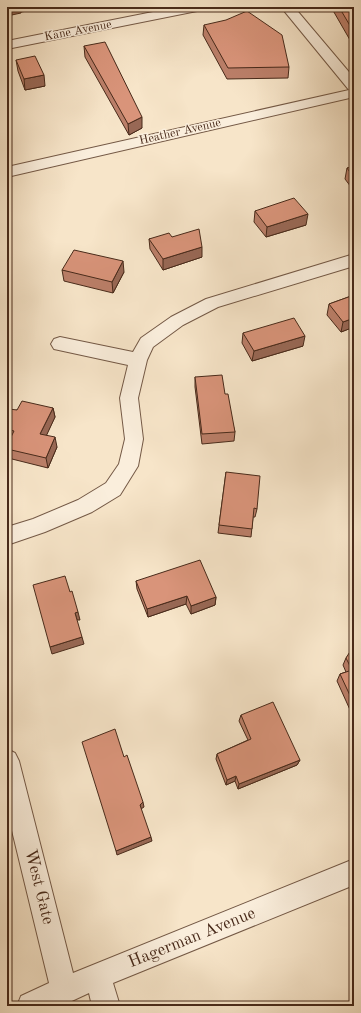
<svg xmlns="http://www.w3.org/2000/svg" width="361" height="1013" viewBox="0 0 361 1013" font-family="'Old Standard TT',serif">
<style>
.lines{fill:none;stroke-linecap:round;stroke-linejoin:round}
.street-casing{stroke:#745946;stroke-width:2}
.street{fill:#faeedc;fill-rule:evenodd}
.wall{fill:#bb7f69;stroke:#482a1a}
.shaded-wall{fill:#986855;stroke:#482a1a}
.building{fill:#d9947a;stroke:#482a1a}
.labels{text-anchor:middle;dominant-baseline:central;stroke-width:3;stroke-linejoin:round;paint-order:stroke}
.far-street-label{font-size:12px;fill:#482a1a;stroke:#faeedc}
.near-street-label{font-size:17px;fill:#482a1a;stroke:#faeedc}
</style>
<rect width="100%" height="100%" fill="#f7e5c9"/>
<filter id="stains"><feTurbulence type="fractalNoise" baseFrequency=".005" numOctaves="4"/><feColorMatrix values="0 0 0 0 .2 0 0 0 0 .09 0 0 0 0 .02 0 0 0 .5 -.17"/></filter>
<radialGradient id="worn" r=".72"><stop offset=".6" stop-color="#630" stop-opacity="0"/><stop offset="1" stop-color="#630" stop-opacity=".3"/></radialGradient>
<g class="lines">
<defs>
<g id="street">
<path d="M178,7h25l-2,3 -4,1 -190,38v-8z"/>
<path d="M281,7h13l60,71v19l-347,80v-10l342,-77z"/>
<path d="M354,254v12l-136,41 -35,18 -30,22 -6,13 -9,38 5,41 -5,27 -18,29 -28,17 -47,20 -38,13v-18l26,-8 45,-19 28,-17 13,-19 6,-25 -5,-41 8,-33 -74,-16 -3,-5 3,-5 6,-2 73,15 8,-14 30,-21 35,-18z"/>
<path d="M7,749l8,4 4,8 54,212 281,-114v26l-241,98 7,23h-28l-3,-13 -28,13h-44l4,-10 28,-13 -42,-173z"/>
</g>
</defs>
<use href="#street" class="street-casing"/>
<use href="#street" class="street"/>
</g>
<g class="wall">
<path d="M331,7h23v35l-4,-2z"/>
<path d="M204,25l85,42 -1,11 -61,1 -24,-44z"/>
<path d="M84,46l58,82 -13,7 -44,-78z"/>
<path d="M16,60l29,26 -20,4 -7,-19z"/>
<path d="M354,167v24l-9,-12 2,-11z"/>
<path d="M255,211l51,14 -40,12 -12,-15z"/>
<path d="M172,237l30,20 -39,13 -13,-21 -1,-10z"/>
<path d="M62,270l62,2 -11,21 -49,-12z"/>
<path d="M354,295v32l-13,5 -14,-17 2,-11z"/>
<path d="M243,333l60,13 -51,15 -10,-18z"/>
<path d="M195,377l30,17 10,38 -1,9 -32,3 -7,-57z"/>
<path d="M53,408l2,9 -9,18 11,12 -9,21 -40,-10 -1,-5v-8l3,-6 -3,-1v-26l10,-2z"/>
<path d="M226,472l31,37 -2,8h-2l-2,20 -33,-4z"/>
<path d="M136,581l80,16 -1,8 -24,9 -5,-10 -38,13 -11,-28z"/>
<path d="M354,648v64h-3l-14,-31 3,-7 6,-2 -3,-7 3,-7z"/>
<path d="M241,715l59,45 -3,5 -59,24 -3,-8 -9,4 -10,-26 1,-5 31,-14 -9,-19z"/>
</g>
<g class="shaded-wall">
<path d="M7,7h46l-32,5v1l-14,3z"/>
<path d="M44,75l1,11 -20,4 -1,-11z"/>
<path d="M142,117v11l-13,7 -1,-11z"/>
<path d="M308,214l-2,11 -40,12 1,-10z"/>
<path d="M202,247v10l-39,13v-11z"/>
<path d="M123,261l1,11 -11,21 -1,-11z"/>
<path d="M354,318v9l-13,5 2,-10z"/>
<path d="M305,336l-2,10 -51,15 2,-10z"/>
<path d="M53,408l2,9 -12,26 -3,-9z"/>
<path d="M55,437l2,10 -9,21 -2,-10z"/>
<path d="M187,596l-1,8 -38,13 -1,-8z"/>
<path d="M216,597l-1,8 -24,9v-8z"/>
<path d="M78,612l2,8h-3l-2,-7z"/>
<path d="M82,637l2,7 -32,10 -2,-7z"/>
<path d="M300,760l-3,5 -59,24 1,-5z"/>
<path d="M236,776l-1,5 -9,4 1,-5z"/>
<path d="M143,802l1,5 -3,2 -1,-4z"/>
<path d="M151,837l1,4 -35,14 -1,-4z"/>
</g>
<g class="building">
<path d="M339,7h15v23l-2,-1z"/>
<path d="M247,11l35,24 7,32 -61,1 -24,-43 22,-5z"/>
<path d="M105,42l37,75 -14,7 -44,-78z"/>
<path d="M35,56l9,19 -20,4 -8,-19z"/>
<path d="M354,167v11l-7,-10z"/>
<path d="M294,198l14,16 -41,13 -12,-16z"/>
<path d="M199,229l3,18 -39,12 -14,-20 20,-6 3,4z"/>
<path d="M74,250l49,11 -11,21 -50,-12z"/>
<path d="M354,295v23l-11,4 -14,-18z"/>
<path d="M294,318l11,18 -51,15 -11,-18z"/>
<path d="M222,375l3,19h3l7,38 -33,2 -7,-57z"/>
<path d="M22,401l31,7 -13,26 15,3 -9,21 -39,-9v-4l7,-14 -7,-2v-17l2,-3 8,1z"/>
<path d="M226,472l34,4 -3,33 -3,-1 -2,21 -33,-4z"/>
<path d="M200,560l16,37 -25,9 -4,-10 -40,13 -11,-28z"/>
<path d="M65,576l5,16 2,-1 6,21 -3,1 7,24 -32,10 -17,-62z"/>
<path d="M354,648v56l-14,-30 12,-4 -6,-12 5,-8z"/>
<path d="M273,702l27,58 -61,24 -3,-8 -9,4 -10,-26 34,-15 -10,-24z"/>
<path d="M115,729l9,28 3,-2 16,47 -3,3 11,32 -35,14 -34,-109z"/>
</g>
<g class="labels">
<g class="far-street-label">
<text transform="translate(78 31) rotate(-11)">Kane Avenue</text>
<text transform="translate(180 132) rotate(-13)">Heather Avenue</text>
</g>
<g class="near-street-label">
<text transform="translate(39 887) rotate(76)">West Gate</text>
<text transform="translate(192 938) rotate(-22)">Hagerman Avenue</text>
</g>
</g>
<rect width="361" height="1013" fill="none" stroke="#f7e5c9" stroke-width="24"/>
<rect x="8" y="8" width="345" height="997" fill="none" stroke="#482a1a" stroke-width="2"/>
<rect x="12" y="12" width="337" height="989" fill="none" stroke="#482a1a"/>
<rect width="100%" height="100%" filter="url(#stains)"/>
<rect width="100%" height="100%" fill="url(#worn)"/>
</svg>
